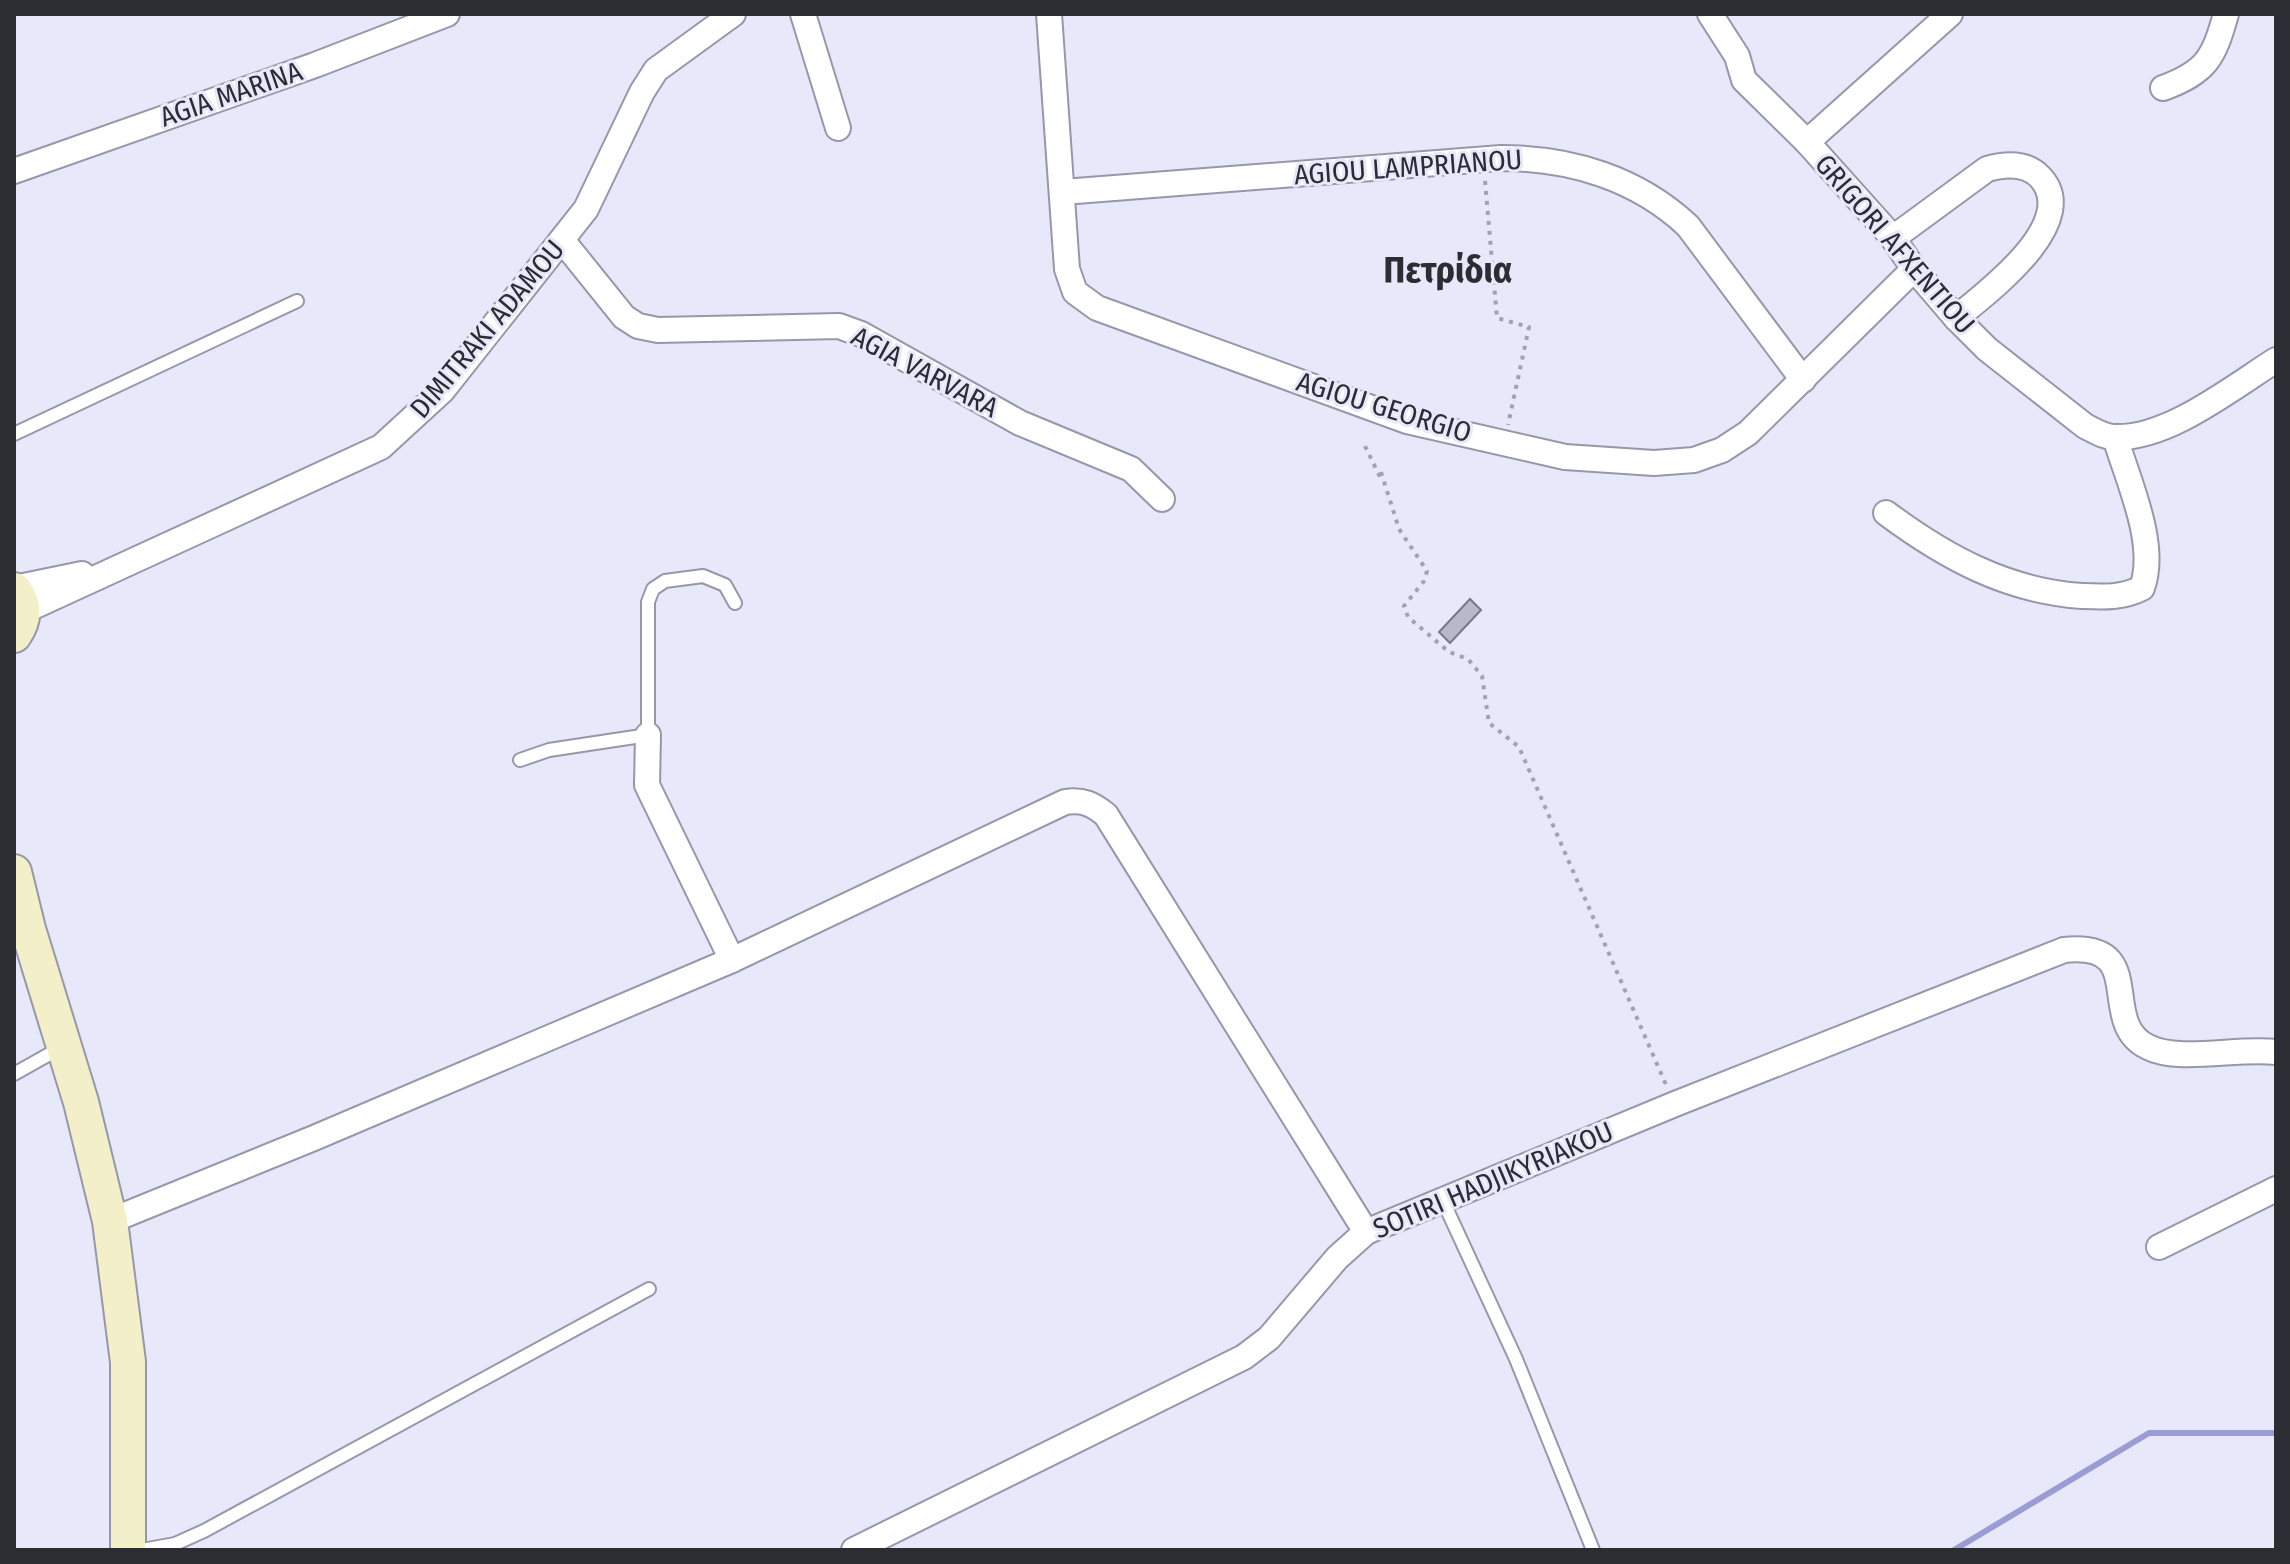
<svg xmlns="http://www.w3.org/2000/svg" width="2290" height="1564" viewBox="0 0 2290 1564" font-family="'Fira Sans Condensed',sans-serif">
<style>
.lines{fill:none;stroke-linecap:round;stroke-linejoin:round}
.stream{stroke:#999dd3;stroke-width:6}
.building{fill:#b7b9ca;stroke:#777989;stroke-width:2}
.lane-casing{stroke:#9698a9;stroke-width:16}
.street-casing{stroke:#9698a9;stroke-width:28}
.secondary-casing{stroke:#9698a9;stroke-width:38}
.path{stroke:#a0a2b0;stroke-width:4;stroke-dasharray:4 6;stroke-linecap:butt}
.lane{stroke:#fff;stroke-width:12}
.street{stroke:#fff;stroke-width:24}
.secondary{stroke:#f3efc8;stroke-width:34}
.labels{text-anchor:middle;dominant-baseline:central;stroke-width:6;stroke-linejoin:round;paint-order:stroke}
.street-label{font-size:28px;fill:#2c2c33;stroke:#e7e9fb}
.district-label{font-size:36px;font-weight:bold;fill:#2c2c33;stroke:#e7e9fb}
</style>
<rect width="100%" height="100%" fill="#e7e9fb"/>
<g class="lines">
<path class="stream" d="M1954,1550l195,-117h127"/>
</g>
<path class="building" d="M1470,599l11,11 -31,33 -11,-11z"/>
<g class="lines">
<defs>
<g id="lane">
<path d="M14,434l283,-133"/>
<path d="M520,760l29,-10 99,-15v-133l5,-13 12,-8 38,-5 22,9 10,18"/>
<path d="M14,1074l48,-27"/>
<path d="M1443,1201l73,158 77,191"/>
<path d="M142,1550l33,-6 29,-13 445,-242"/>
</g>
<g id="street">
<path d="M803,14l35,114"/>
<path d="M1049,14l18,255 8,23 22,16 310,113 158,36 89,6 40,-3 28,-10 26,-17 166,-164"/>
<path d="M1710,14l27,42 7,24 63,62 86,96 21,31 42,49 31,31 98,77c10,5 19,11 29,11 53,3 119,-50 162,-77"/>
<path d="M2163,88c44,-16 51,-31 63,-74"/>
<path d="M1807,142l143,-128"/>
<path d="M14,171l301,-106 132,-51"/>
<path d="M1063,192l438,-34c69,0 136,20 187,68l115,154"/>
<path d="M1893,238l94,-69c18,-5 39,-7 53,8 43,45 -55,117 -84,141"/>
<path d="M562,240l62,77 14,9 20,4 181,-4 22,8 159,89 111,46 31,30"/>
<path d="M1886,513c59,44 121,78 196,83 22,1 40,2 60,-8 16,-44 -14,-107 -27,-151"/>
<path d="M14,588l68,-14"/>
<path d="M24,611l357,-164 61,-56 144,-182 56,-117 14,-22 77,-56"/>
<path d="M648,735l-1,50 85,175"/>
<path d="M110,1221l204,-83 418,-178 333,-158c17,-3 28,2 41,13l260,417"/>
<path d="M2159,1247l117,-58"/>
<path d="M854,1550l390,-193 25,-19 68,-80 29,-26 309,-128 389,-154c87,-9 32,72 84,97 31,16 91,0 128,5"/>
</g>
<g id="secondary">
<path d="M14,590c12,16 11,29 0,45"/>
<path d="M14,872l14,57 53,173 29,119 18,141v188"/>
</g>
</defs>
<use href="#lane" class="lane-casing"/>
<use href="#street" class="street-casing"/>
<use href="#secondary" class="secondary-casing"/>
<g class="path">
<path d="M1485,181l12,137 32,9 -21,98"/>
<path d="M1365,446l16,33"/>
<path d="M1381,472l18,57 28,42 -3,10 -20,25 4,11 41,35 19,7 14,17 7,47 30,24 148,340"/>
</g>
<use href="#lane" class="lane"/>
<use href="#street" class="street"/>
<use href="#secondary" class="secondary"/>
</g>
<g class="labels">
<g class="street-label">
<text transform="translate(231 94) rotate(-19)">AGIA MARINA</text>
<text transform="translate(1408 167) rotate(-4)">AGIOU LAMPRIANOU</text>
<text transform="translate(1895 244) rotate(49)">GRIGORI AFXENTIOU</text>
<text transform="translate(487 329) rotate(-50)">DIMITRAKI ADAMOU</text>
<text transform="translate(925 372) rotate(28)">AGIA VARVARA</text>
<text transform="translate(1384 407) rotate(17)">AGIOU GEORGIO</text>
<text transform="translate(1493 1180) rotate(-23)">SOTIRI HADJIKYRIAKOU</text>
</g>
<g class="district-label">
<text x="1448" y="270">Πετρίδια</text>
</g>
</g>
<rect width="2290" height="1564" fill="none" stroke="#2c2c33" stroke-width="32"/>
</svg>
